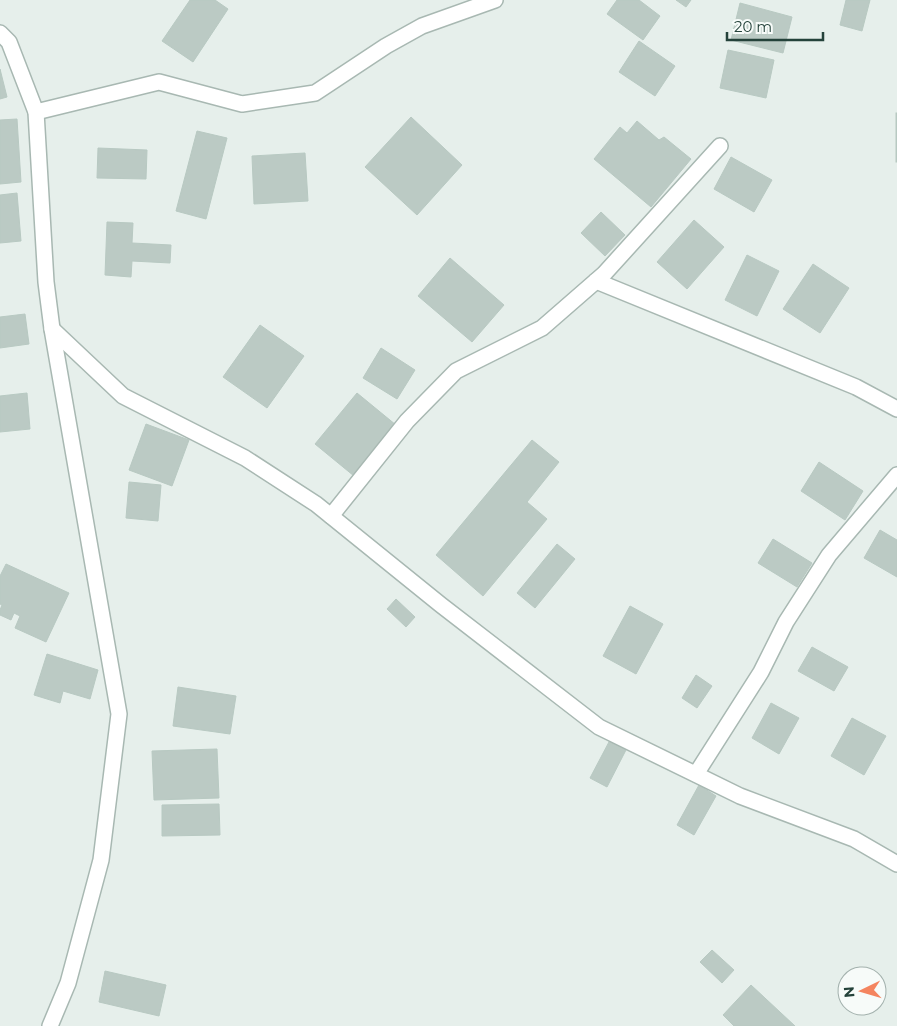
<svg xmlns="http://www.w3.org/2000/svg" width="897" height="1026" viewBox="0 0 897 1026" font-family="Montserrat,sans-serif">
<style>
.building{fill:#bbcac4;stroke:#b8c9c2}
.lines{fill:none;stroke-linecap:round;stroke-linejoin:round}
.minor-casing{stroke:#a8b8b2;stroke-width:18}
.minor{stroke:#fff;stroke-width:15}
</style>
<rect width="100%" height="100%" fill="#e6efeb"/>
<g class="building">
<path d="M190,0h25l13,9 -35,53 -31,-21z"/>
<path d="M617,0h22l21,16 -17,24 -36,-26z"/>
<path d="M676,0h15l-5,7z"/>
<path d="M846,0h24l-8,31 -22,-6z"/>
<path d="M740,3l52,14 -9,36 -52,-13z"/>
<path d="M639,41l36,25 -20,30 -36,-24z"/>
<path d="M728,50l46,10 -8,38 -46,-10z"/>
<path d="M0,69l7,28 -7,2z"/>
<rect x="896" y="113" width="1" height="49"/>
<path d="M411,117l51,48 -45,50 -52,-48z"/>
<path d="M17,119l4,63 -21,2v-64z"/>
<path d="M637,121l22,19 5,-3 27,22 -40,48 -57,-48 26,-32 7,6z"/>
<path d="M197,131l30,7 -21,81 -30,-8z"/>
<path d="M98,148l49,2 -1,29 -49,-1z"/>
<path d="M305,153l3,48 -54,3 -2,-48z"/>
<path d="M731,157l41,23 -18,32 -40,-23z"/>
<path d="M17,193l4,48 -21,2v-48z"/>
<path d="M601,212l24,23 -20,21 -24,-23z"/>
<path d="M694,220l30,27 -37,42 -30,-27z"/>
<path d="M107,222l26,1 -1,20 39,2 -1,18 -38,-2 -1,16 -26,-2z"/>
<path d="M747,255l32,16 -22,45 -32,-16z"/>
<path d="M450,258l54,47 -32,37 -54,-46z"/>
<path d="M813,264l36,24 -29,45 -37,-24z"/>
<path d="M25,314l4,30 -29,4v-31z"/>
<path d="M260,325l44,31 -37,52 -44,-31z"/>
<path d="M381,348l34,22 -18,29 -34,-21z"/>
<path d="M27,393l3,36 -30,3v-36z"/>
<path d="M357,393l39,32 -42,51 -39,-32z"/>
<path d="M146,424l43,16 -17,46 -43,-16z"/>
<path d="M532,440l27,22 -32,40 20,17 -64,77 -47,-41z"/>
<path d="M819,462l44,29 -18,29 -44,-29z"/>
<path d="M129,482l32,3 -3,36 -32,-3z"/>
<path d="M880,530l17,10v37l-33,-19z"/>
<path d="M773,539l39,24 -15,24 -39,-24z"/>
<path d="M557,544l18,15 -40,49 -18,-15z"/>
<path d="M6,564l63,29 -23,49 -31,-14 5,-12 -6,-3 -3,7 -11,-5v-5l2,-5 -2,-1v-28z"/>
<path d="M396,599l19,18 -9,10 -19,-18z"/>
<path d="M630,606l33,18 -27,50 -33,-18z"/>
<path d="M812,647l36,20 -14,24 -36,-20z"/>
<path d="M47,654l51,16 -8,29 -27,-8 -3,12 -26,-8z"/>
<path d="M696,675l16,11 -15,22 -15,-10z"/>
<path d="M178,687l58,9 -6,38 -57,-8z"/>
<path d="M771,703l28,15 -20,36 -27,-16z"/>
<path d="M852,718l34,18 -22,39 -33,-19z"/>
<path d="M610,740l17,8 -20,39 -17,-9z"/>
<path d="M217,749l2,49 -65,2 -2,-49z"/>
<path d="M699,785l17,11 -22,39 -17,-10z"/>
<path d="M219,804l1,31 -58,1v-31z"/>
<path d="M712,950l22,20 -12,13 -22,-21z"/>
<path d="M105,971l61,14 -7,31 -60,-14z"/>
<path d="M751,985l44,41h-61l-11,-11z"/>
</g>
<g class="lines">
<defs>
<g id="minor">
<path d="M0,33l9,9 27,70 10,170 6,47 67,385 -18,146 -33,123 -18,43"/>
<path d="M36,112l123,-30 83,22 73,-11 71,-47 36,-20 73,-26"/>
<path d="M596,281l260,106 41,22"/>
<path d="M52,329l71,67 122,62 71,46 125,101 158,122 141,69 114,43 43,25"/>
<path d="M331,516l76,-95 49,-50 86,-43 62,-54 116,-128"/>
<path d="M696,774l65,-102 25,-50 43,-67 68,-80"/>
</g>
</defs>
<use href="#minor" class="minor-casing"/>
<use href="#minor" class="minor"/>
</g>
<g transform="translate(862 991) rotate(265)"><circle r="24" fill="#f7fbf9" stroke="#a3b1ad"/>
<path d="M0-4L9 19L0 12L-9 19Z" fill="#f4845f"/>
<text y="-8" font-size="14" font-weight="bold" text-anchor="middle" fill="#24423a">N</text>
</g>
<path d="M727 32v8h96v-8" fill="none" stroke="#24423a" stroke-width="2.5"/>
<text x="734" y="32" font-size="15" fill="#24423a" stroke="#f7fbf9" stroke-width="4" paint-order="stroke">20 m</text>
</svg>
